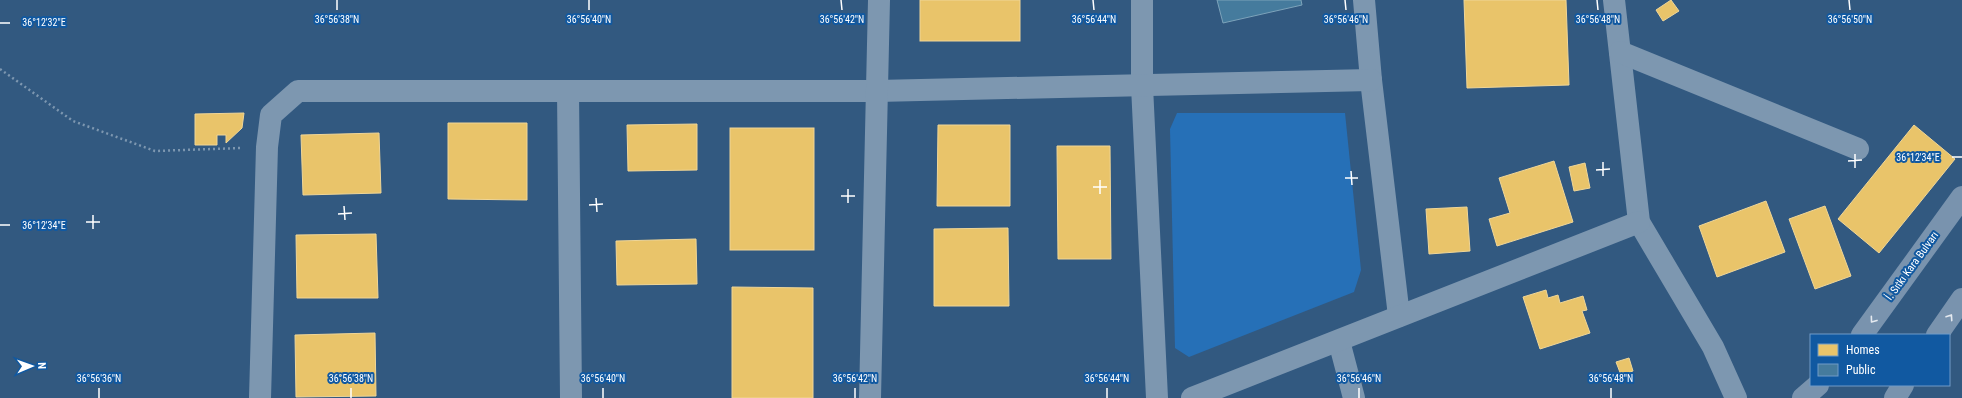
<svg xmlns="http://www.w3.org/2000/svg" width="1962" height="398" viewBox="0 0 1962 398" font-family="'Roboto Condensed',sans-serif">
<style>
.green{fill:#2670b7}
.homes{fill:#e9c46a;stroke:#f0d697}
.public{fill:#457b9d;stroke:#7da3ba}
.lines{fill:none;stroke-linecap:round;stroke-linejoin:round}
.path{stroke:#7d97b0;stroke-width:2.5;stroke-dasharray:2 3;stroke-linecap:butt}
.minor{stroke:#7d97b0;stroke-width:22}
.secondary{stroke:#7993ae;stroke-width:22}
.oneway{stroke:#e4e9ef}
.ticks{fill:none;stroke:#fff;stroke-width:1.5}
.labels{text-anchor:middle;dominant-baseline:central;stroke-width:4;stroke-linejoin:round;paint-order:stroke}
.street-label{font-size:11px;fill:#fff;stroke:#1159a1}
.ticks-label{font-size:10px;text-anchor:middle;fill:#fff;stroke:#1159a1;stroke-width:4;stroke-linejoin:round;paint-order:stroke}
</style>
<rect width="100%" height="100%" fill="#325980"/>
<path class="green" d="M1177,113h168l16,157 -7,22 -165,65 -14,-9 -5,-219z"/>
<g class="homes">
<rect x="920" y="0" width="100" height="41"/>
<path d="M1464,0h102l3,85 -102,3z"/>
<path d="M1671,0l8,11 -16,10 -7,-11z"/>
<path d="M244,113l-2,15 -16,15v-8h-9v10h-22v-31z"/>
<path d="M448,123h79v77l-79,-1z"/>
<path d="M697,124v46l-69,1 -1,-46z"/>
<path d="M938,125h72v81h-73z"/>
<path d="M1914,125l41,34 -76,94 -41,-34z"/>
<rect x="730" y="128" width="84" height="122"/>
<path d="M379,133l2,60 -78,2 -2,-60z"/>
<path d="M1057,146h53l1,113h-53z"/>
<path d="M1554,161l19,61 -76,24 -8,-27 21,-6 -11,-35z"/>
<path d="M1585,163l5,25 -16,3 -5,-24z"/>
<path d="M1766,201l19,51 -68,25 -18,-51z"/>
<path d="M1825,206l26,70 -36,13 -26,-70z"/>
<path d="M1467,207l3,44 -41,3 -3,-45z"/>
<path d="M1008,228l1,78h-75v-77z"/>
<path d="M376,234l2,64h-81l-1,-63z"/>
<path d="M696,239l1,45 -80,1 -1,-44z"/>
<path d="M732,287l81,1v110h-81z"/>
<path d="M1546,290l2,8 10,-3 2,8 23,-7 4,14 -5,1 8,22 -50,16 -17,-52z"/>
<path d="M375,333l1,63 -80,1 -1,-62z"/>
<path d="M1629,358l4,13 -12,4 -5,-13z"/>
</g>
<path class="public" d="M1217,0h84l1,5 -79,18z"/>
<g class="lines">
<path class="path" d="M0,69l73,52 82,30 86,-3"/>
<g class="minor">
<path d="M1142,0v86l15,312"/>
<path d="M1364,0l7,80 28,236"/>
<path d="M1614,0l25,222 74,125 23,51"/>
<path d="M1620,52l238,97"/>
<path d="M568,91l3,307"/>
<path d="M1339,341l15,57"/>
<path d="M260,398l7,-251 4,-32 27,-24h579l494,-11"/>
<path d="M870,398l9,-398"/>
<path d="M1192,398l447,-176"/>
</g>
<g class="secondary">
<path d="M1862,335l100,-138"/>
<path d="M1937,335l25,-36"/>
<path d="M1803,398l15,-13"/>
<path d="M1895,398l8,-13"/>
</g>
</g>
<defs><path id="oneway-chevron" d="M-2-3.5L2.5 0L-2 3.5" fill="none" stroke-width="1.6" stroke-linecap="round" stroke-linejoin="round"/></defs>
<g class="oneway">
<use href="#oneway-chevron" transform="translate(1950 317) rotate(-56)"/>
<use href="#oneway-chevron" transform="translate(1873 320) rotate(126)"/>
</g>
<path class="ticks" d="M337,0v10M589,0v10M841,0l1,10M1093,0l1,10M1345,0l1,10M1597,0l1,10M1849,0l1,10M0,23h10M1855,154v14M1952,157h10M1848,161l14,-1M1603,162v14M1596,170l14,-1M1351,171l1,14M1345,178h13M1100,180v14M1093,187h14M848,189v14M841,196h14M596,198l1,14M589,205l14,-1M344,206l1,14M338,214l14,-1M93,215v14M86,222h14M0,225h10M99,388v10M351,388v10M603,388v10M855,388v10M1107,388v10M1359,388v10M1611,388v10"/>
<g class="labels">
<g class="street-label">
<text transform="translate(1912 266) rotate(-54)">İ. Sıtkı Kara Bulvarı</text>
</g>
</g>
<g class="ticks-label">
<text x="337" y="23">36°56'38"N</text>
<text x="589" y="23">36°56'40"N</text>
<text x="842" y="23">36°56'42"N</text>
<text x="1094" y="23">36°56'44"N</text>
<text x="1346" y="23">36°56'46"N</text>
<text x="1598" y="23">36°56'48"N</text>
<text x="1850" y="23">36°56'50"N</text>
<text x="44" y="26">36°12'32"E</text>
<text x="1918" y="161">36°12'34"E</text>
<text x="44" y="229">36°12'34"E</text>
<text x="99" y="382">36°56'36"N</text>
<text x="351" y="382">36°56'38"N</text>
<text x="603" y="382">36°56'40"N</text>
<text x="855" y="382">36°56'42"N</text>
<text x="1107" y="382">36°56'44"N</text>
<text x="1359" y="382">36°56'46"N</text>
<text x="1611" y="382">36°56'48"N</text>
</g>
<rect x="1810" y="334" width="140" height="52" fill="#1159a1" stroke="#709bc7"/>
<rect x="1818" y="344" width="20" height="12" fill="#e9c46a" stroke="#709bc7"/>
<text x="1846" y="354" font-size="12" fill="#ffffff">Homes</text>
<rect x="1818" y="364" width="20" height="12" fill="#457b9d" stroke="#709bc7"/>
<text x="1846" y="374" font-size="12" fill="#ffffff">Public</text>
<g transform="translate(32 366) rotate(88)" stroke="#1159a1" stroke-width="3" paint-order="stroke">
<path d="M0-3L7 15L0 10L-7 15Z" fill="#ffffff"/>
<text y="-6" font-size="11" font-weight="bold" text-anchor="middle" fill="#ffffff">N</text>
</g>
</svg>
